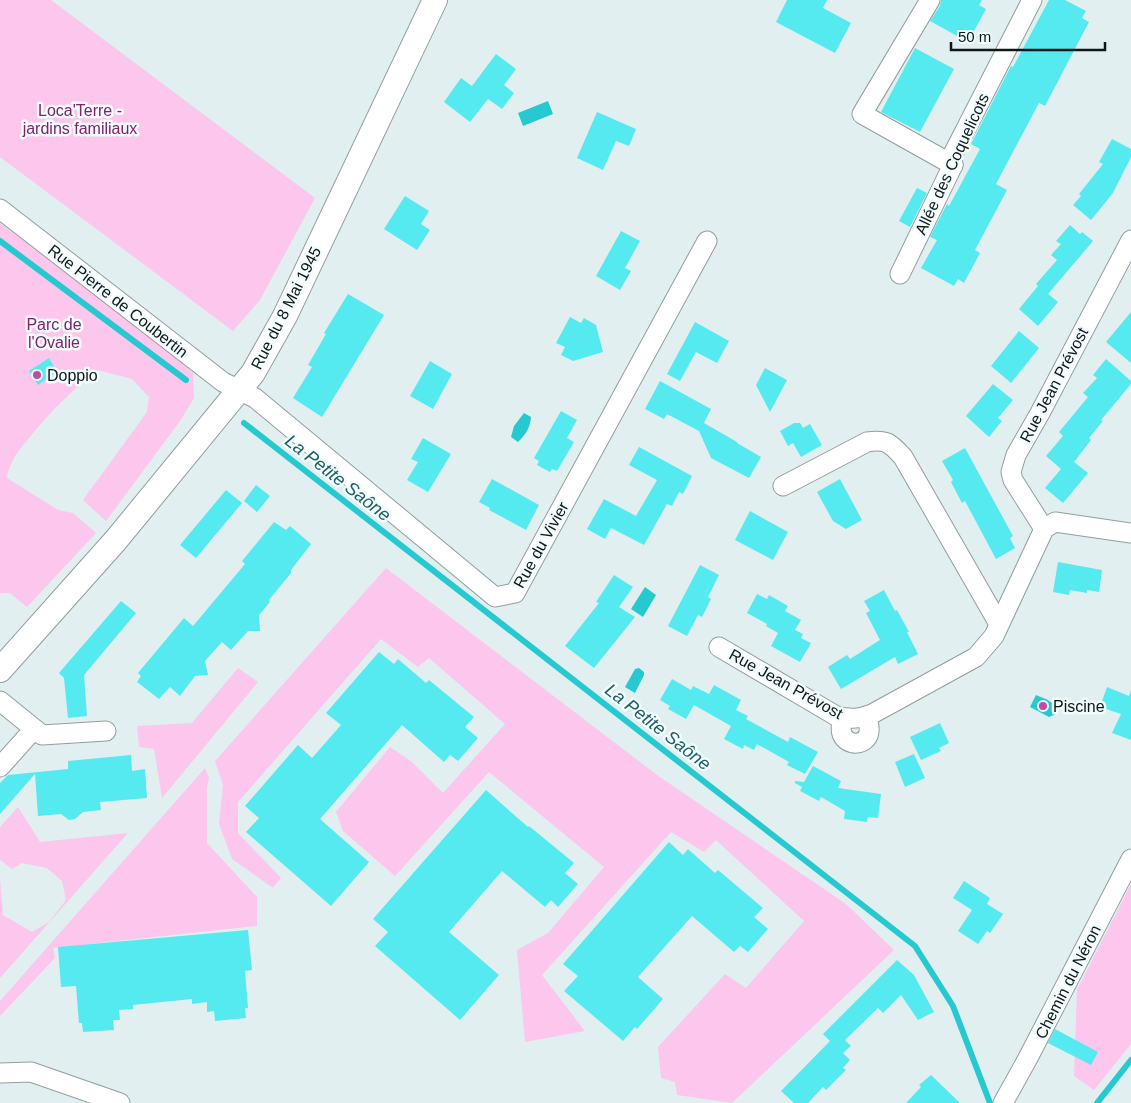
<svg xmlns="http://www.w3.org/2000/svg" width="1131" height="1103" viewBox="0 0 1131 1103" font-family="Arial,sans-serif">
<style>
.green{fill:#fcc6ed}
.water{fill:#26c9d0}
.lines{fill:none;stroke-linecap:round;stroke-linejoin:round}
.stream{stroke:#26c9d0;stroke-width:6}
.building{fill:#55e9f0}
.minor-casing{stroke:#929e9e;stroke-width:21}
.tertiary-casing{stroke:#929e9e;stroke-width:26}
.minor{stroke:#fff;stroke-width:19}
.tertiary{stroke:#fff;stroke-width:24}
.poi-dot{fill:#bf4da7;stroke:#f0fcfd;stroke-width:2}
.labels{text-anchor:middle;dominant-baseline:central;stroke-width:5;stroke-linejoin:round;paint-order:stroke}
.park-label{font-size:16px;fill:#80226e;stroke:#f0fcfd}
.street-label{font-size:16px;fill:#111616;stroke:#f0fcfd}
.poi-label{font-size:16px;fill:#111616;stroke:#f0fcfd;text-anchor:start}
.water-label{font-size:18px;font-style:italic;fill:#215e61;stroke:#f0fcfd}
</style>
<rect width="100%" height="100%" fill="#e2eff0"/>
<g class="green">
<path d="M0,0h51l264,198 -55,102 -27,31 -233,-174z"/>
<path d="M0,223l147,111 46,39 1,25 -14,23 -74,100 -23,-21 64,-88 2,-15 -17,-18 -34,-9c-26,20 -48,42 -69,68 -10,12 -20,24 -22,40l51,32 15,3 23,20 -69,74 -17,-14h-10z"/>
<path d="M386,568l271,207 189,129 48,46 -162,153 -55,-8 -2,-13 -14,-4 -3,-31 67,-73 21,14 58,-67 -88,-81 -12,12 -33,-20 -129,143 43,56 -60,11 -8,-92 31,-17 56,-66 -115,-95 -94,104 -52,-45 -7,-19 54,-65 21,14 32,32 62,-69 -76,-66 -11,9 -37,-28 -143,163v31l43,45 -8,10 -41,-29 -13,-35 4,-39 -8,-24z"/>
<path d="M238,668l20,14 -96,116 -8,-49 -15,-2 -2,-21 55,-3z"/>
<path d="M205,768l4,10 -2,10v55l50,54v29l-204,22 2,10 -55,58v-15z"/>
<path d="M18,807l22,35 88,-9 -128,145v-99l3,36 29,17 17,-10 17,-22 -4,-19 -15,-13 -25,-5 -10,6 -12,-9v-33z"/>
<path d="M1131,884v160l-37,46 -20,-14 3,-86z"/>
</g>
<g class="water">
<path d="M548,101l5,13 -30,12 -5,-13z"/>
<path d="M524,413l7,4c-1,11 -5,17 -13,25l-7,-5 3,-11z"/>
<path d="M645,587l11,8 -13,22 -12,-8z"/>
<path d="M639,668l5,4v3l-9,18 -10,-6 10,-18z"/>
<path d="M1036,695c9,4 22,7 20,19l-7,3 -19,-10z"/>
</g>
<g class="lines">
<g class="stream">
<path d="M0,241l186,139"/>
<path d="M244,423l671,523 38,60 37,97"/>
<path d="M1097,1103l34,-43"/>
</g>
</g>
<g class="building">
<path d="M787,0h40l-4,8 28,15 -16,30 -59,-31z"/>
<path d="M941,0h41l-3,5 7,4 -18,33 -38,-21 10,-15z"/>
<path d="M1049,0h16l21,11 -4,7 7,4 -44,84 -6,-3 -43,81 11,6 -32,60 5,3 -16,30 -6,-4 -4,7 -33,-18 16,-28 -7,-3 17,-33 2,2 31,-57 -9,-5 40,-78 2,1z"/>
<path d="M915,48l39,21 -34,63 -39,-20z"/>
<path d="M496,54l20,15 -12,16 10,8 -12,16 -14,-10 -18,23 -26,-20 17,-24 11,8z"/>
<path d="M597,112l39,17 -7,17 -13,-5 -13,29 -26,-12z"/>
<path d="M1112,139l19,10v8l-18,36 -22,27 -18,-15 8,-9 -2,-2 24,-30 -4,-2z"/>
<path d="M917,188l10,5 -17,34 -11,-6z"/>
<path d="M405,196l24,15 -8,13 9,6 -13,20 -33,-21z"/>
<path d="M1070,225l10,9 2,-2 11,9 -45,53 10,8 -20,24 -19,-17 19,-23 2,2 -4,-4 21,-24 -6,-5 10,-11 -5,-3z"/>
<path d="M621,231l19,10 -15,27 6,3 -11,19 -24,-14z"/>
<path d="M348,294l36,21 -62,102 -29,-19 19,-31 -4,-2 18,-31 -2,-1z"/>
<path d="M1131,312v51l-25,-21z"/>
<path d="M570,317l11,6 3,-5 12,7 7,27 -30,9 -12,-6 4,-8 -9,-4z"/>
<path d="M695,322l34,19 -12,22 -21,-11 -16,29 -13,-7z"/>
<path d="M1019,331l20,17 -28,35 -20,-17z"/>
<path d="M49,358l8,14 -19,13 -9,-14z"/>
<path d="M1106,359l25,22v3l-30,36 2,1 -14,17 2,2 -17,22 14,11 -25,30 -18,-15 16,-19 -15,-13 17,-20 -4,-4 29,-35 -5,-4 14,-15 -4,-3z"/>
<path d="M430,361l22,13 -19,35 -23,-13z"/>
<path d="M765,368l22,12 -17,32 -14,-27z"/>
<path d="M660,381l51,28 -7,14 33,19v1l24,14 -12,21 -38,-20 -12,-27 -32,-17 -3,5 -19,-10z"/>
<path d="M993,384l20,16 -15,18 4,3 -13,16 -23,-21z"/>
<path d="M561,411l16,9 -10,18 7,4 -17,29 -5,-2 -2,3 -13,-7 2,-4 -5,-3z"/>
<path d="M794,423h6l3,5 7,-4 12,21 -21,12 -8,-14 -5,3 -8,-15z"/>
<path d="M423,438l28,16 -23,38 -21,-12 11,-18 -7,-3z"/>
<path d="M639,447l53,29 -9,18 -4,-2 -7,14 -5,-2 -23,41 -33,-17 -6,11 -18,-10 17,-30 32,17 21,-36 -28,-15z"/>
<path d="M965,448l48,88 -3,2 5,10 -19,11 -31,-58 -3,2 -11,-21 2,-2 -11,-19z"/>
<path d="M492,479l47,26 -13,25 -37,-20 1,-2 -11,-6z"/>
<path d="M840,479l22,41 -16,9 -13,-8 -16,-29z"/>
<path d="M256,485l14,11 -13,16 -13,-11z"/>
<path d="M226,490l16,13 -46,55 -16,-13z"/>
<path d="M750,511l38,21 -15,28 -38,-20z"/>
<path d="M274,522l12,8 4,-4 21,18 -20,26v3l-22,27 1,2 -11,13 1,16h-12l-17,19 -9,-8 -17,19 3,14 -13,1 -15,20 -10,-9 -11,12 -22,-17 4,-6 -3,-3 46,-55 9,8 52,-62 -3,-3z"/>
<path d="M1058,562l44,8 -3,22 -12,-2v3l-17,-3 -1,5 -16,-3z"/>
<path d="M700,565l19,10 -11,22 3,2 -9,18 -4,-2 -11,21 -19,-10z"/>
<path d="M614,575l19,12 -14,20 16,10 -41,51 -29,-22 34,-43 -3,-1z"/>
<path d="M884,590l11,21 2,-1 12,22h-2l11,22 -20,10 -3,-7 -54,32 -13,-22 19,-12 3,4 30,-19 -14,-27 4,-2 -6,-10z"/>
<path d="M757,594l10,5 2,-4 19,11 -3,5 16,9 -6,10 8,4 -2,4 10,5 -11,19 -29,-16 7,-13 -12,-7 1,-2 -20,-11z"/>
<path d="M121,601l15,12 -52,62 3,41 -19,2 -4,-40 -5,-5z"/>
<path d="M379,652l15,12 4,-5 28,24 3,-3 45,37 -9,10 13,11 -20,23 -8,-6 -6,7 -42,-37 -82,94 49,43 -38,44 -85,-74 13,-14 -14,-12 53,-61 14,13 29,-33 -15,-12z"/>
<path d="M672,679l19,11 2,-4 16,8 5,-9 27,15 -5,10 12,6 -2,3 42,23 2,-5 28,15 -13,22 -18,-9 2,-3 -32,-18 -3,6 -10,-5 -1,4 -19,-10 7,-13 -37,-21 -8,14 -18,-10 2,-3 -10,-6z"/>
<path d="M1107,687l22,9 2,-6v50l-19,-7 9,-19 -21,-7z"/>
<path d="M940,723l9,20 -10,5 2,3 -20,9 -11,-23z"/>
<path d="M914,754l11,24 -20,9 -10,-25z"/>
<path d="M131,755l1,16 13,-2 2,29 -47,4 1,8 -18,2 -8,7 -6,1 -8,-6 -23,2 -3,-42 -35,40v-31l8,-8 60,-6v-8z"/>
<path d="M813,766l28,15 -3,7 43,6 -3,24 -10,-1 -1,5 -23,-3 1,-8 -24,-14 -2,4 -19,-10 2,-4 -7,-4v-2l9,1z"/>
<path d="M486,790l42,37 1,-1 45,37 -9,10 13,11 -20,23 -7,-7 -6,7 -43,-36 -53,61 50,43 -39,45 -85,-74 13,-14 -15,-13z"/>
<path d="M669,842l14,13 5,-6 27,24 3,-3 45,38 -9,9 14,12 -20,23 -8,-6 -6,6 -42,-36 -54,61 25,22 -26,30 -2,-2 -12,14 -59,-50 14,-15 -15,-12z"/>
<path d="M964,881l26,17 -3,6 16,10 -13,19 -3,-2 -9,13 -20,-13 14,-21 -19,-12z"/>
<path d="M248,930l4,40 -7,1 3,37h-3l1,10 -31,3 -1,-10 -7,1v-10l-15,2v-5l-59,6v4l-14,1 1,10h-7l1,10 -31,2 -1,-9h-3l-3,-37 -15,1 -3,-40z"/>
<path d="M897,960l17,15 20,37 -16,8 -17,-25 -18,18 -5,-5 -33,32 6,6 -8,7 7,7 -7,8 3,2 -20,20 -3,-3 -15,16h-14l-13,-12 49,-50 -7,-7z"/>
<path d="M1055,1029l43,23 -7,13 -43,-22z"/>
<path d="M931,1075l29,28h-54l15,-16 -2,-2z"/>
</g>
<g class="lines">
<defs>
<g id="minor">
<path d="M930,0l-68,114 91,51"/>
<path d="M0,209l223,173 32,16 240,199 20,-4 192,-352"/>
<path d="M900,274l53,-109 -1,-9 80,-156"/>
<path d="M783,486l84,-44c20,-3 23,1 36,15l96,167"/>
<path d="M1044,529l-31,-49 -2,-8 5,-17 24,-42 91,-173"/>
<path d="M719,647l119,70c14,2 21,2 34,-3l104,-57 18,-21 50,-107 11,-7 76,11"/>
<path d="M0,701l42,34 64,-4"/>
<path d="M842,718c0,5 -2,11 0,16 5,13 25,12 27,-2 1,-5 -1,-11 -3,-16"/>
<path d="M0,767l34,-38"/>
<path d="M0,1073l31,-1 89,31"/>
<path d="M1003,1103l25,-45 103,-199"/>
</g>
<path id="tertiary" d="M0,670l116,-130 137,-167 32,-57 150,-316"/>
</defs>
<use href="#minor" class="minor-casing"/>
<use href="#tertiary" class="tertiary-casing"/>
<use href="#minor" class="minor"/>
<use href="#tertiary" class="tertiary"/>
</g>
<g class="poi-dot">
<circle cx="37" cy="375" r="5"/>
<circle cx="1043" cy="706" r="5"/>
</g>
<g class="labels">
<g class="park-label">
<text x="80" y="110">Loca'Terre -<tspan x="80" dy="18">jardins familiaux</tspan></text>
<text x="54" y="324">Parc de<tspan x="54" dy="18">l'Ovalie</tspan></text>
</g>
<g class="street-label">
<text transform="translate(952 164) rotate(-65)">Allée des Coquelicots</text>
<text transform="translate(118 301) rotate(38)">Rue Pierre de Coubertin</text>
<text transform="translate(286 308) rotate(-63)">Rue du 8 Mai 1945</text>
<text transform="translate(1054 385) rotate(-62)">Rue Jean Prévost</text>
<text transform="translate(541 545) rotate(-61)">Rue du Vivier</text>
<text transform="translate(786 684) rotate(29)">Rue Jean Prévost</text>
<text transform="translate(1068 982) rotate(-63)">Chemin du Néron</text>
</g>
<g class="poi-label">
<text x="47" y="375">Doppio</text>
<text x="1053" y="706">Piscine</text>
</g>
<g class="water-label">
<text transform="translate(338 478) rotate(38)">La Petite Saône</text>
<text transform="translate(658 727) rotate(38)">La Petite Saône</text>
</g>
</g>
<path d="M951 42v8h154v-8" fill="none" stroke="#111616" stroke-width="2.5"/>
<text x="958" y="42" font-size="15" fill="#111616" stroke="#f0fcfd" stroke-width="4" paint-order="stroke">50 m</text>
</svg>
